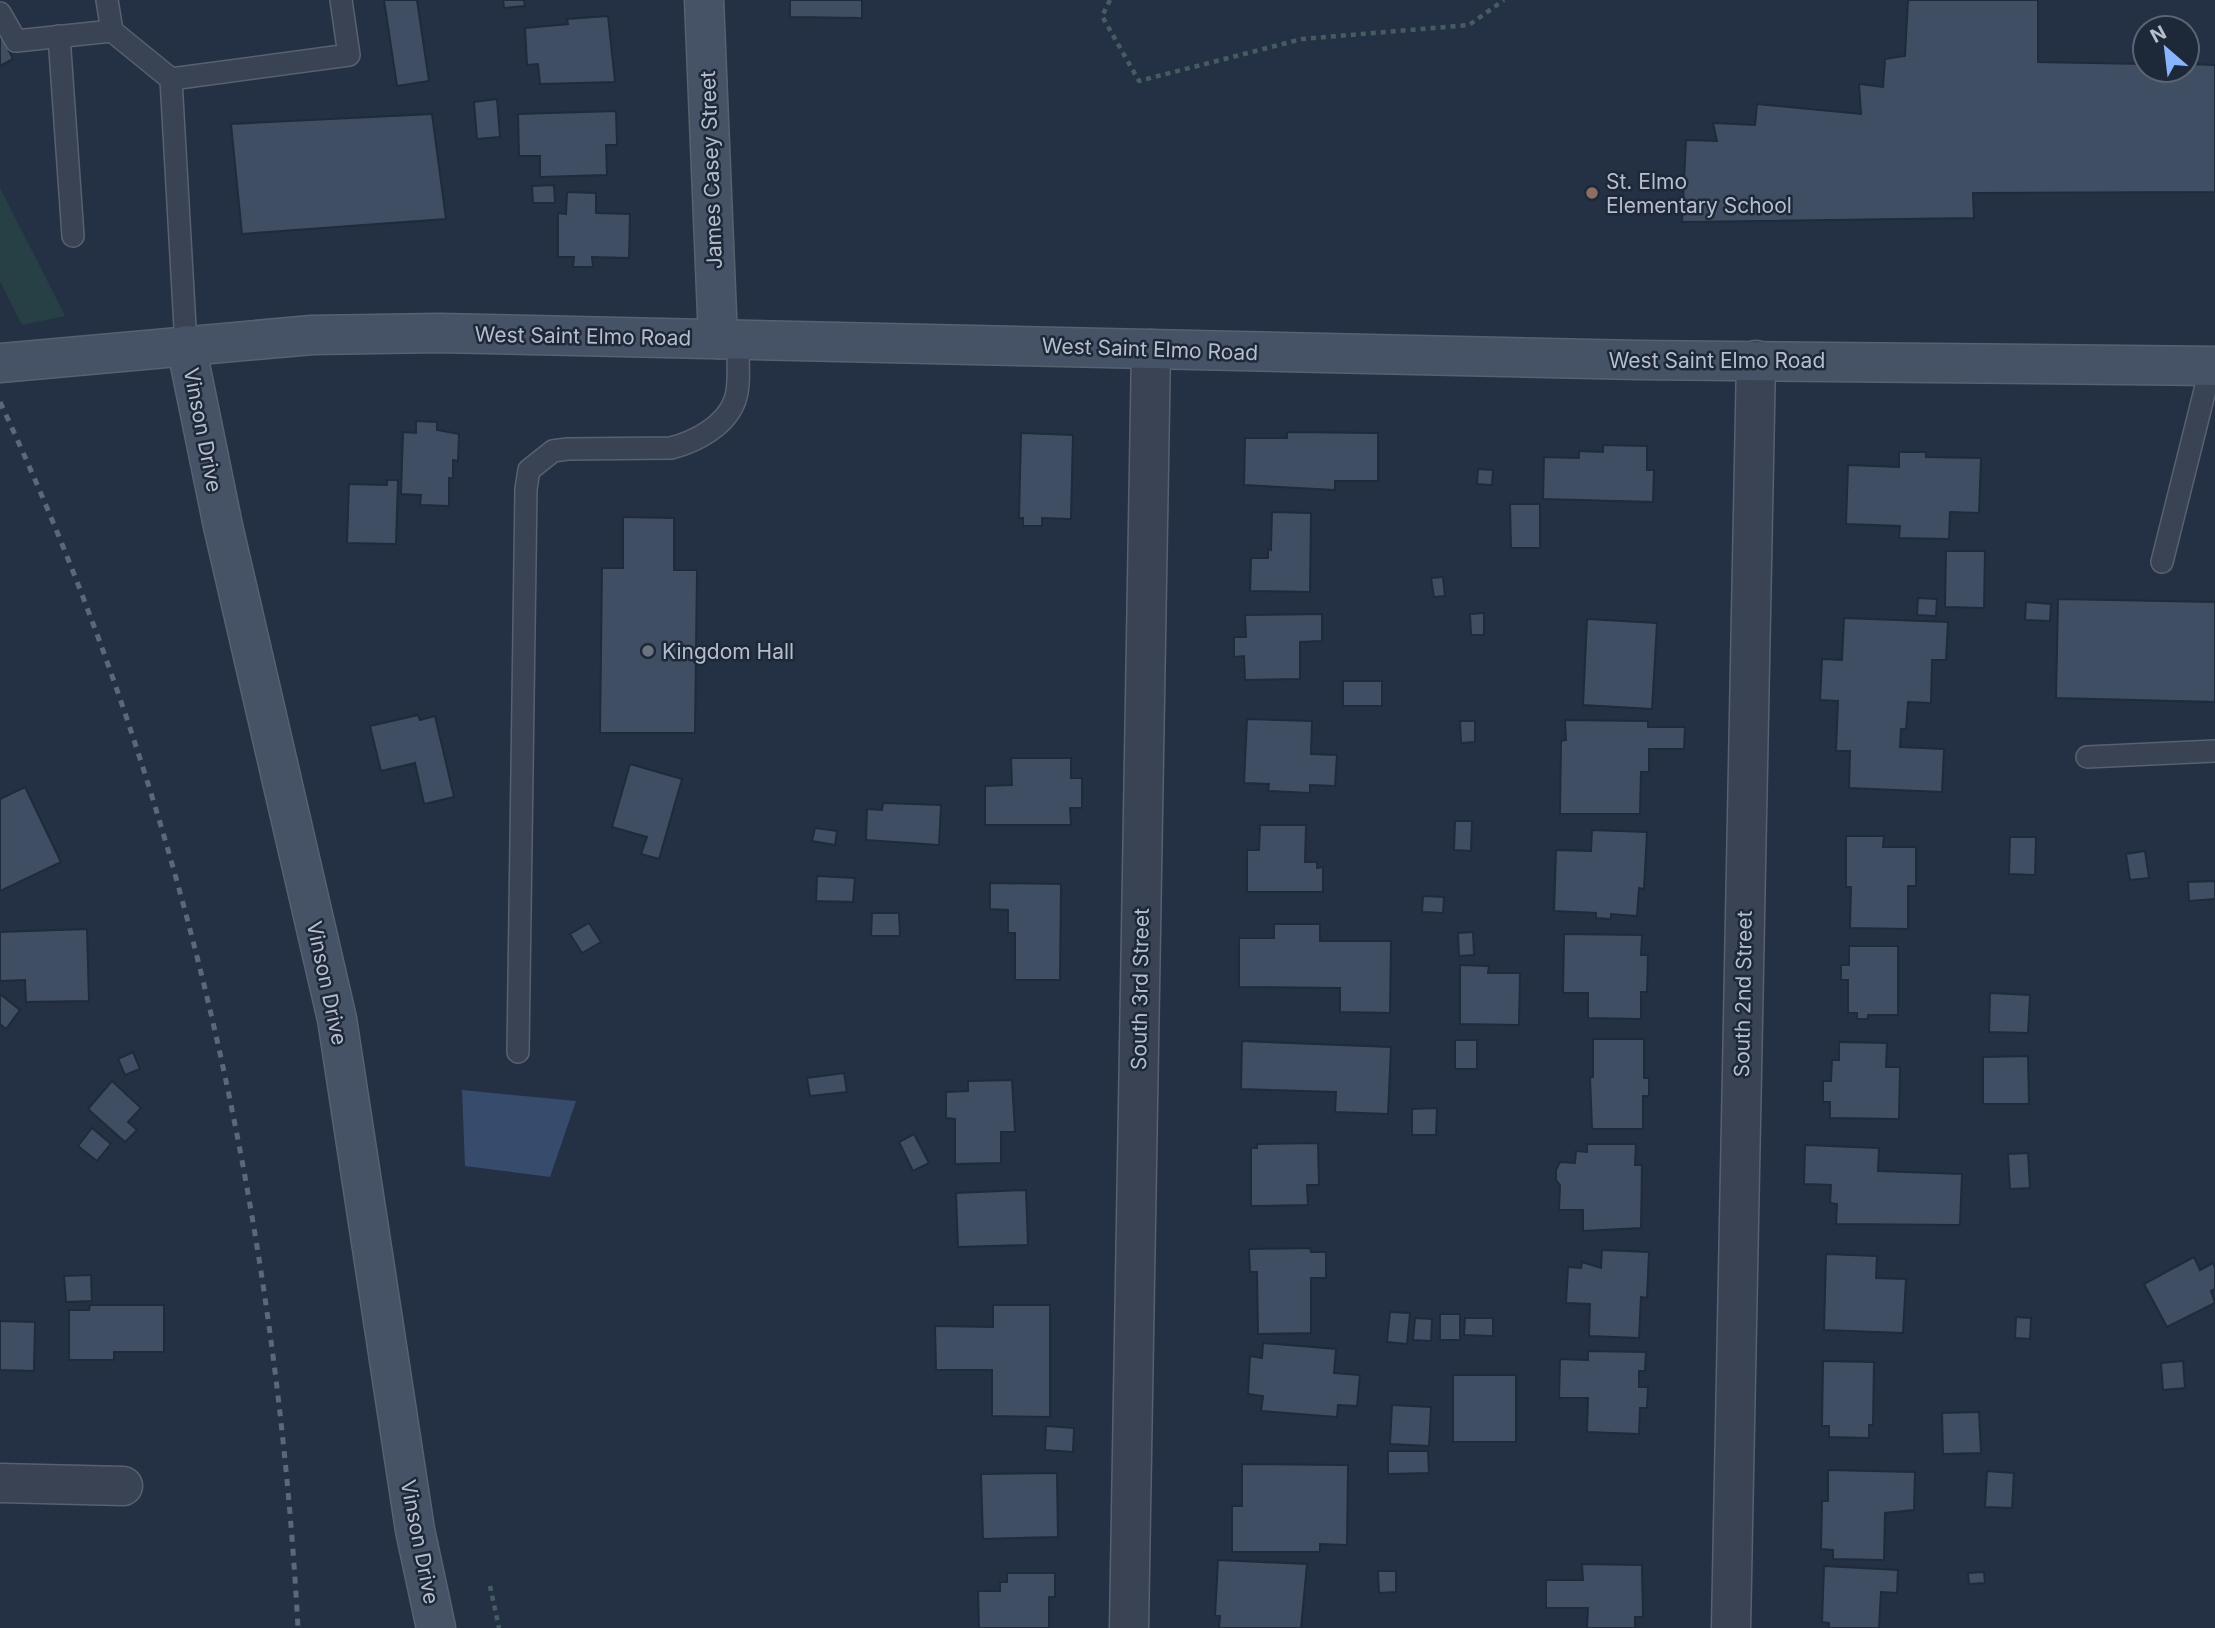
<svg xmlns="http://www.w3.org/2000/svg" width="2215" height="1628" viewBox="0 0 2215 1628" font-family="Inter,sans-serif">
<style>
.green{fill:#264045}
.water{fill:#374b6c}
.building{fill:#404e64;stroke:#1f2a3a;stroke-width:2}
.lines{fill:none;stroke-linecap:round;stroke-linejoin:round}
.lane-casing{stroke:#576170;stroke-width:24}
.street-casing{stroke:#576170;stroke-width:41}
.secondary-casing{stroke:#576170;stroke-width:41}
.path{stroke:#455d61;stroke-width:4.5;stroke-dasharray:5 5;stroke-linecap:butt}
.lane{stroke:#394353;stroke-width:21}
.street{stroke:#394353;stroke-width:38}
.secondary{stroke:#465266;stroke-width:38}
.rail{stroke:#5b677a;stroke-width:5;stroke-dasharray:7 7;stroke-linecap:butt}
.education-dot{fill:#8d6e63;stroke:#1d2838;stroke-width:2.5}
.worship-dot{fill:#6b7280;stroke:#1d2838;stroke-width:2.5}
.labels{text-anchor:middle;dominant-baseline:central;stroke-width:5;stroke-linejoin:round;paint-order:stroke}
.street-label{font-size:21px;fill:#b6becd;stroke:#1d2838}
.poi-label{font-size:21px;fill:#b6becd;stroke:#1d2838;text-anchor:start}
</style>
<rect width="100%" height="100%" fill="#243144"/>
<path class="green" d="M0,188l65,128 -43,9 -22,-44z"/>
<path class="water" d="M462,1090l114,11 -26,76 -85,-11z"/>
<g class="building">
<path d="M384,0h33l12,81 -32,5z"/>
<path d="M503,0h21l1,6 -21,2z"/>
<path d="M790,0h72v18l-72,-1z"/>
<path d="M1908,0h130v62l107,2v6h42v-6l28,1v127l-242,1 1,25 -292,4 4,-82 31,1 -4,-18 42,2 2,-21 104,10 -2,-30 24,3 2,-28 20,-3z"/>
<path d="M608,16l7,66 -75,2 -2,-20 -11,1 -2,-37 43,-4 -1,-5z"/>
<path d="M0,32l13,27 -13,7z"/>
<path d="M497,99l3,38 -23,2 -3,-37z"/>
<path d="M616,111l1,34h-11l1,30 -67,2v-21h-21l-1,-42z"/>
<path d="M432,114l14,105 -204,15 -11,-110z"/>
<path d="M554,185l1,18h-22l-1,-17z"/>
<path d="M567,192l29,1v20l34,1 -1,44 -37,-1 1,10h-20l1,-10h-16v-44l8,1z"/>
<path d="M416,421l21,1v8l22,4 -1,27 -5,-1v18h-4v28l-29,-1 1,-10 -20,-1 2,-62 13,1z"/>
<path d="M1287,432l91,1v48h-43v9l-91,-5 1,-47h42z"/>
<path d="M1021,433l52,2 -2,84 -29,-1v8h-19v-8h-4z"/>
<path d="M1603,445l44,1v24h7l-1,32 -110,-3 1,-42 35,1v-7l24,1z"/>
<path d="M1899,452h27v5l55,1 -2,55 -29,-1 -1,27 -50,-1 1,-12 -54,-2 2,-59 51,2z"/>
<path d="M1478,469l15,1 -1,15 -15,-1z"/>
<path d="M387,480h11l-2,64 -49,-1 2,-59 38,1z"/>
<path d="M1510,504h30v44h-29z"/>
<path d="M1272,512l39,1 -1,79 -60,-1 1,-33h17v-9l3,1z"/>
<path d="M623,517l51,1v52h23l-2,163h-95l2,-165h21z"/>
<path d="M1946,551h39l-1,57 -39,-1z"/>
<path d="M1443,577l2,19 -11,1 -3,-19z"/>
<path d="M1918,598l19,1 -1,17 -19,-1z"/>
<path d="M2058,599l157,3v100l-159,-4z"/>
<path d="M2026,602l25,2 -1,17 -25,-1z"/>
<path d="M1484,613v22h-13l-1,-21z"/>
<path d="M1322,614v27l-22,1v37l-55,1 -1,-24 -10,1v-20h12l-1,-22z"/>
<path d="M1844,618l104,4 -2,38h-14l-1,43 -23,-1 -2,27h-5l-1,18 44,2 -2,43 -93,-4 1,-37h-14l2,-50 -18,-1 2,-41 20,1z"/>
<path d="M1587,619l70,4 -5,86 -69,-4z"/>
<rect x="1343" y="681" width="39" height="25"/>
<path d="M418,715l2,5 15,-4 19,81 -30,7 -9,-41 -34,8 -11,-45z"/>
<path d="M1247,719l65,2 -1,33 26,1 -2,31 -25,-1v8l-42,-2 1,-7 -25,-1z"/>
<path d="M1565,720l83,1v6h37l-1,22h-35v23h-8l-1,42h-80l1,-73 5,-1z"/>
<path d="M1460,721h15v21l-14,1z"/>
<path d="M1011,758h60v20h11v30h-12l1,17h-86v-39l27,-1z"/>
<path d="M630,764l52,15 -23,80 -18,-5 6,-17 -35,-10z"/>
<path d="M25,787l36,75 -61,29v-92z"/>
<path d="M883,803l58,2 -2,40 -73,-5 1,-31 15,1z"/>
<path d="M1455,821h17l-1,30 -17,-1z"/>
<path d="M1260,825h46l-1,37h12v6l6,-1v25h-76v-42h12z"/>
<path d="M815,828l22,3 -2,14 -23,-4z"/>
<path d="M1592,830l55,2 -3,57 -5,-1 -2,28 -26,-2v5l-15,-1v-5l-42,-2 2,-61 35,1z"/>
<path d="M1846,836h38l-1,11h33v39h-8v43l-58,-1 1,-41h-5z"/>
<path d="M2010,837h26l-1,38 -26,-1z"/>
<path d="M2145,851l4,27 -19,2 -4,-26z"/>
<path d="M817,876l38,2 -2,24 -37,-1z"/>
<path d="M2215,881v18l-26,2 -1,-19z"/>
<path d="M990,883l71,1 -1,96h-45v-47h-7v-23l-18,-1z"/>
<path d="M1423,896l21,1 -1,16 -21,-1z"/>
<path d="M872,913h27l1,23h-29z"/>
<path d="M589,923l12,19 -19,11 -12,-19z"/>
<path d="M1274,924h46v17h71l-1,72 -50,-1v-24l-101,-1v-49h35z"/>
<path d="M87,929l2,72 -63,1 -1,-22 -25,1v-49z"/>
<path d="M1473,932l1,23 -15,1 -1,-23z"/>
<path d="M1564,934l78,1 -1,20h7l-1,37h-6v27l-53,-1v-25h-25z"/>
<path d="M1849,946h49v69h-30v4h-11v-6h-9v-33h-7v-15h8z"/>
<path d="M1460,965l29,1 -1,7h32l-1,52 -59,-1z"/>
<path d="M1990,993l40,2 -2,38 -39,-1z"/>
<path d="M0,994l20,16 -14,19 -6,-5z"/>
<path d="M1593,1039h51v39h5v18h-6v33h-51l-2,-52h3z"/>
<rect x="1455" y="1040" width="22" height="29"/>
<path d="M1242,1041l149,6 -3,67 -53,-2 1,-20 -95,-3z"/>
<path d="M1839,1042l48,1 -1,24h14l-1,52 -69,-1v-16h-7v-21h8l1,-21h7z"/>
<path d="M133,1052l7,17 -15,6 -7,-16z"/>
<path d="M2028,1056l1,48h-46v-47z"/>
<path d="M844,1073l3,19 -37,4 -3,-18z"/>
<path d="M1012,1080l3,52h-14v31l-46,1v-45l-9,-1v-26l22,-1v-10z"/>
<path d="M112,1081l29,27 -13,14 9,8 -12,12 -37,-33z"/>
<path d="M1437,1108l-1,27h-24v-26z"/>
<path d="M92,1128l19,16 -14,17 -19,-15z"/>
<path d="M914,1134l15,29 -16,8 -14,-29z"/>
<path d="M1318,1143l1,42h-12l1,20 -57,1v-58h6v-4z"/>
<path d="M1587,1144h49l-1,21h7l-1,63 -58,3v-21h-24l1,-25 -4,-5v-10l4,-8 15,1 1,-12 11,1z"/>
<path d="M1805,1145l74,3 -1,23 84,3 -2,51 -124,-1 1,-20 -7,-1 1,-18 -27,-1z"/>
<path d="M2028,1153l2,35 -20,1 -2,-35z"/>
<path d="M1026,1190l2,55 -70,2 -2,-54z"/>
<path d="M1310,1248l1,4h15v26h-15v55l-53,1 -1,-62h-7l-1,-23z"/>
<path d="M1602,1250l47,2 -2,46 -6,-1 -2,41 -50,-2 1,-32 -24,-1 2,-36 13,1 1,-6 19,6z"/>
<path d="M1826,1254l51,2 -1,22 30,1 -3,54 -79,-3z"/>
<path d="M2194,1257l6,13 13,-7 2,5v21l-4,2 4,12 -48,24 -23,-43z"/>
<path d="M91,1275l1,26 -26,1 -2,-26z"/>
<path d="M90,1305h74v47h-50v8h-45v-50h20z"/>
<path d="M993,1305h57v112l-58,-1v-46h-56l-1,-44 58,1z"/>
<path d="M1390,1312l20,1 -3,31 -20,-2z"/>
<rect x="1440" y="1314" width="20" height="26"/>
<path d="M2016,1317l15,1 -1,21 -15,-1z"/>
<path d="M1415,1318l17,1 -1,22 -18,-1z"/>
<path d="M1465,1318h28v18l-29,-1z"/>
<path d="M0,1321l35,1 -1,49 -34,-1z"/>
<path d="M1263,1343l73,6 -2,24 26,2 -3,31 -19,-1 -1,12 -76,-6 2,-15 -15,-2 2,-38 12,2z"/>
<path d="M1588,1351l58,1 -1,19h-6v16h9l-1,21h-7l-1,26 -52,-2 1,-34h-29l1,-39 28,1z"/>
<path d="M1823,1361l51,1 -1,63h-4v13l-40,-1v-11h-7z"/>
<path d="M2183,1361l2,27 -22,2 -2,-27z"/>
<rect x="1453" y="1375" width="63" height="67"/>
<path d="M1392,1405l39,2 -2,39 -39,-2z"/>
<path d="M1979,1412l2,41 -38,1 -1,-41z"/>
<path d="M1046,1426l28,2 -1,24 -28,-2z"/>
<path d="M1388,1451h40l1,22 -41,1z"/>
<path d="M1242,1464l106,1 -1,80 -27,-1v8h-88v-46h10z"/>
<path d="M1828,1470l87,2 -1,38 -29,3 -1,47 -51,-1v-9l-12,-1 1,-48h6z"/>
<path d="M1987,1471l27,2 -2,35 -27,-1z"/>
<path d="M1057,1473l1,64 -75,2 -2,-65z"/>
<path d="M1218,1560l89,4 -6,64h-82l1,-12h-5z"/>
<path d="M1582,1564l60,1 1,52h-8v11h-48l1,-20h-42v-28h37z"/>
<path d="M1824,1566l74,4 -1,23 -16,-1 -2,36h-50v-5l-7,-1z"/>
<path d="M1378,1571h18v21l-17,1z"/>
<path d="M1984,1572l1,11 -16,1 -1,-11z"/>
<path d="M1007,1573h48v24h-6v31h-70l-1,-37h22v-9h7z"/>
</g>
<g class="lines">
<defs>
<g id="lane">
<path d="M107,0l5,31 59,48 178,-24 -8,-55"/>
<path d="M0,13l16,28 96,-10"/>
<path d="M59,36l14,200"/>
<path d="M171,79l15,266"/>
<path d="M2162,562l49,-196"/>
<path d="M2087,757l128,-6"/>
<path d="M518,1052l8,-563 3,-19 24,-19 14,-2 104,-1c24,-6 55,-22 64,-48 6,-17 2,-42 3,-61"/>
</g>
<g id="street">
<path d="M0,1483l123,3"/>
<path d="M1129,1628l22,-1279"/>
<path d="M1731,1628l25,-1268"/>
</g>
<g id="secondary">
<path d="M704,0l14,339"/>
<path d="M186,345l37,181 114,493 78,511 21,98"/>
<path d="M0,363l312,-28 127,-2 1200,27 576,6"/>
</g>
</defs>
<use href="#lane" class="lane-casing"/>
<use href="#street" class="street-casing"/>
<use href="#secondary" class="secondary-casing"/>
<g class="path">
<path d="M1110,0l-8,16 37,65 163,-42 167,-14 35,-25"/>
<path d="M490,1586l9,42"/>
</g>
<use href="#lane" class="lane"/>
<use href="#street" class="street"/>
<use href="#secondary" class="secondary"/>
<path class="rail" d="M0,402c180,385 275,803 298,1226"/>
</g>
<circle class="education-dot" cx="1592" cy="193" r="7"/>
<circle class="worship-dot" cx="648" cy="651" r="7"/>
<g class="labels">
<g class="street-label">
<text transform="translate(711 170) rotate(-92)">James Casey Street</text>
<text transform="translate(583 336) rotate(1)">West Saint Elmo Road</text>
<text transform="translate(1150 349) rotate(2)">West Saint Elmo Road</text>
<text x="1717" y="360">West Saint Elmo Road</text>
<text transform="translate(203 430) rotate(79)">Vinson Drive</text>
<text transform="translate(327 983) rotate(78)">Vinson Drive</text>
<text transform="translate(1140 989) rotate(-89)">South 3rd Street</text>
<text transform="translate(1743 994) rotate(-89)">South 2nd Street</text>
<text transform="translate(420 1542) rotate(79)">Vinson Drive</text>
</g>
<g class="poi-label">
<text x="1606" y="181">St. Elmo<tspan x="1606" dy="24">Elementary School</tspan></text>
<text x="662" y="651">Kingdom Hall</text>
</g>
</g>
<g transform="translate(2166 49) rotate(332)"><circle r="33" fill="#1d2838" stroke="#5a6474" stroke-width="2"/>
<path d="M0-5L12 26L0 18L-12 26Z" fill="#89b4ff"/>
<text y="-10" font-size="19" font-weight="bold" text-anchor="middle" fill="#b6becd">N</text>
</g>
</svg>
